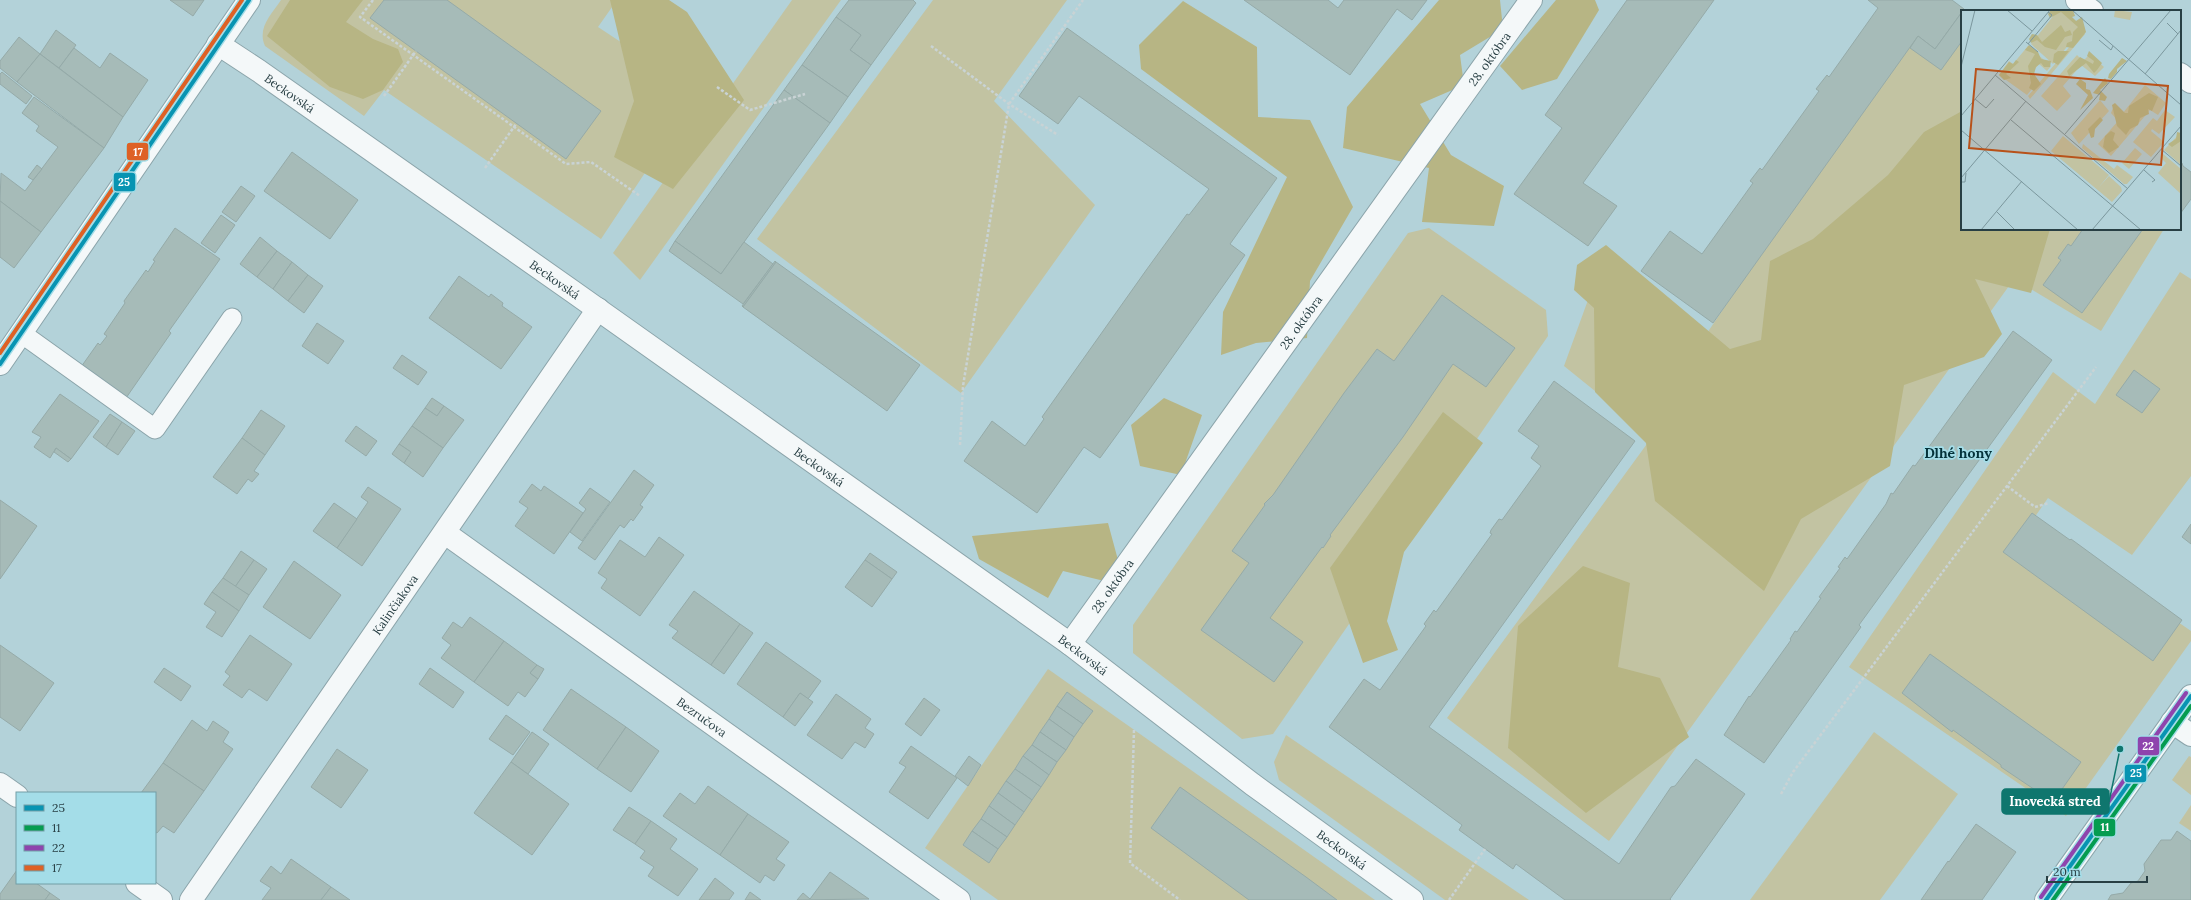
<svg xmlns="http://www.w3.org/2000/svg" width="2191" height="900" viewBox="0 0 2191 900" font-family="Lora,serif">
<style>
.green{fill:#c2c3a2}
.forest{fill:#b7b584}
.building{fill:#a6bbb8;stroke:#95aaa8}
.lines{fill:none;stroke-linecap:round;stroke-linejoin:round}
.service-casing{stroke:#8ba4aa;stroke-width:21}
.minor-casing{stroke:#8ba4aa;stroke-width:24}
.path{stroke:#c9d3d5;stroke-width:2.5;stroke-dasharray:3 2;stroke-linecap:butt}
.service{stroke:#f4f8f9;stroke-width:19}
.minor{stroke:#f4f8f9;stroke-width:22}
.bus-1-casing{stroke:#a4dde8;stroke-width:7}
.bus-2-casing{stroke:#a4dde8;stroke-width:7}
.bus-3-casing{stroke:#a4dde8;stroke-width:7}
.bus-4-casing{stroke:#a4dde8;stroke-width:7}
.bus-1{stroke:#0894b2;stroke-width:4}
.bus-2{stroke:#049c50;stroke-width:4}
.bus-3{stroke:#8e44ad;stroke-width:4}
.bus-4{stroke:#de6125;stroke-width:4}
.labels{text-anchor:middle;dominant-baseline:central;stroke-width:3.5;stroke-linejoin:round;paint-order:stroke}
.street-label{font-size:12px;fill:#283f44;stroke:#a4dde8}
.quarter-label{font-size:14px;font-weight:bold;fill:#04323a;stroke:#a4dde8}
.inset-road{fill:none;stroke:#7b979d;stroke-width:1}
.view{fill:#b8521a;fill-opacity:0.15;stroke:#b8521a;stroke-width:2}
.inset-edge{fill:none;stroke:#283f44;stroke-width:2}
.leader{fill:none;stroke:#0f766e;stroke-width:1.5}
.callout-dot{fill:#0f766e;stroke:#a4dde8;stroke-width:1.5}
.callout{fill:#0f766e;stroke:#0f766e;stroke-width:1.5}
.callout-label{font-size:13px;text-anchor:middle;font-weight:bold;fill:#fff}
.line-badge{stroke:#a4dde8;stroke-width:1.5}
.badge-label{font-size:11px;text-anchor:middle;font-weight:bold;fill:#fff}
</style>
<rect width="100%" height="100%" fill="#b3d2d9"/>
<g class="green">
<path d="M281,0h336l-19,27 100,66 -97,146 -217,-149 -20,26 -99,-70c-8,-18 6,-31 16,-46z"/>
<path d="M792,0h49l-201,280 -27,-27z"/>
<path d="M933,0h134l-73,101 101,104 -134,188 -204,-154z"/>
<path d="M1927,7l35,25v197h202l-63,102 -87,-52 -405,562 -162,-123 205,-281 -88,-71 36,-99 99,78z"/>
<path d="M1429,228l117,82 2,26 -275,398 -31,5 -109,-86v-28l275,-392z"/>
<path d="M2180,272l11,7v197l-59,79 -84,-57 -16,23 159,110v10l-125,175 -217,-149 204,-295 42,32z"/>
<path d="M1048,669l327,231h-377l-73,-52z"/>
<path d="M1874,732l84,62 -78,106h-130z"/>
<path d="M1286,735l243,165h-84l-166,-120 -5,-18z"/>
<path d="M2189,756l2,1v38l-19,-15z"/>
<path d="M2191,805v26l-12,-8z"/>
</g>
<g class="forest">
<path d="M290,0h73l-17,22 27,17 25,10 5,13 -20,28 -20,9 -33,-12 -63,-51z"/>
<path d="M610,0h59l18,12 57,88 -71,89 -59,-32 20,-56z"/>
<path d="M1439,0h61l3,29 -43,26 4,30 -44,19 31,51 53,31 -10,40 -72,-4 7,-54 -86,-20 4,-41z"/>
<path d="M1556,0h39l4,10 -42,69 -35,11 -22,-24z"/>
<path d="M1183,1l74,46 1,70 52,3 43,87 -43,74 -3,57 -51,5 -35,12 2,-43 64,-135 -146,-108 -2,-24z"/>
<path d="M1962,111v118h88l-19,64 -56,-14 27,55 -18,23 -80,28 -14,81 -89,53 -37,72 -109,-90 -9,-58 -51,-51 -1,-84 -20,-18 3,-25 29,-20 124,104 31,-9 9,-79 43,-22 75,-64 36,-43z"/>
<path d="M1164,398l38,17 -21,60 -41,-9 -9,-41z"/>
<path d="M1443,412l40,31 -79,109 -17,69 11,29 -35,13 -33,-95z"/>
<path d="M1108,523l17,63 -62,-15 -15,27 -69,-39 -7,-23z"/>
<path d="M1583,566l47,17 -12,84 42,11 29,59 -103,76 -78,-65 10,-122z"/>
</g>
<g class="building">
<path d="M170,0h34l-11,16z"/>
<path d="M384,0h63l154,111 -35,48 -196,-141z"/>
<path d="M849,0h64l3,3 -45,62 -21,-15 11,-15 -25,-18z"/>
<path d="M1244,0h84l10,8 6,-8h83l-15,20 -15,-11 -47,66z"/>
<path d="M1627,0h87l-131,183 34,23 -29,40 -74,-52 48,-66 -17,-13z"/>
<path d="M1868,0h84l12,9 -29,40 -17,-13 -205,287 -72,-52 29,-40 32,23 51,-71 -3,-2 10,-13 2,2 57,-79 -3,-2 11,-14 2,2 49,-69z"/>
<path d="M1962,12v29l-21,29 -31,-22 8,-12 17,13z"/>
<path d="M836,17l25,18 -11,15 21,15 -23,32 -46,-32z"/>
<path d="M1067,28l210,150 -47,66 15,11 -113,159 -32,44 -16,-11 -47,66 -73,-52 28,-40 33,25 19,-27 -2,-2 105,-148 40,-55 2,1 20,-26 -130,-93 -21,28 -39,-28z"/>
<path d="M56,30l20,15 -17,23 -19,-14z"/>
<path d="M19,37l21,17 -23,28 -17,-14v-7z"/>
<path d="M74,48l26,20 10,-15 38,27 -25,37 -64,-49z"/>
<path d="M40,54l83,63 -19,31 -87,-66z"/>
<path d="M802,65l46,32 -18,26 -46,-33z"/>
<path d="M2,72l30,24 -6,8 -26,-20v-10z"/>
<path d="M784,90l46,33 -109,151 -46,-33z"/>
<path d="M34,97l70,51 -63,84 -41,-31 1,-28 24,18 33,-44 -22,-16 3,-5 -17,-13z"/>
<path d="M292,152l66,48 -28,39 -66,-48z"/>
<path d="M2182,163l1,3 8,6v27l-11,15v-50z"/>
<path d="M37,165l5,4 -9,11 -5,-3z"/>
<path d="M241,186l14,10 -19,26 -14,-10z"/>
<path d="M0,201l41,31 -27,36 -14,-11z"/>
<path d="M221,215l14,10 -20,28 -14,-10z"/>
<path d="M175,228l45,31 -51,72 2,2 -45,65 -45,-31 17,-24 2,2 7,-9 -3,-2 21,-31 -1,-2 22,-31 2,2 7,-11 -2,-1z"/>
<path d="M2083,229h60l-61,84 -39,-28 18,-25 -3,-2 10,-14 3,2z"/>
<path d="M260,237l17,14 -20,26 -17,-13z"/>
<path d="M675,241l46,33 23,-32 29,22 -30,40 -74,-53z"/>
<path d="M277,251l15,11 -19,27 -16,-12z"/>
<path d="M775,261l1,1 -33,45 -1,-1z"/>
<path d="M292,262l16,13 -20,26 -15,-12z"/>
<path d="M776,262l144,103 -33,46 -144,-104z"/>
<path d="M308,275l15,11 -19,27 -16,-12z"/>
<path d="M459,276l30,21 2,-3 12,9 -1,3 30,21 -31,42 -72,-51z"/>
<path d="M1442,295l73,53 -29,39 -33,-23 -50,73 -73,98 1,1 -8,12 -1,-1 -52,71 33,24 -29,40 -73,-52 48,-67 -17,-12 33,-46 -1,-1 9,-9 71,-102 33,-44 17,12z"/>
<path d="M317,323l27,18 -16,23 -26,-18z"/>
<path d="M2013,331l39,29 -193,265 2,2 -97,136 -40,-28 25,-39 1,1 41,-57 -1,-1 5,-8 2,1 24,-34 -2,-1 21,-29 -2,-1 7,-10 2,2 39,-55 5,-11 2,1 20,-29 2,1z"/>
<path d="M402,355l25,17 -9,13 -25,-17z"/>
<path d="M2134,370l26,19 -18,24 -26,-18z"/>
<path d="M1554,381l81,60 -206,286 190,137 52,-77 4,-1 21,-27 49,35 -75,105 1,1h-106l-49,-36 -3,5 -54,-39 3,-5 -133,-98 35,-48 16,11 46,-64 -2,-2 10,-14 2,2 56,-78 -2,-1 1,-3 8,-11 3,1 39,-54 -10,-8 8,-12 -21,-15z"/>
<path d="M60,394l39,27 -28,38 -15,-11 -6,10 -16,-11 7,-10 -9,-5z"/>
<path d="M432,398l12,8 -7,10 -12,-8z"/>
<path d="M444,406l20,14 -21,28 -31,-22 13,-18 12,8z"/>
<path d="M261,410l24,16 -20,29 -23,-17z"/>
<path d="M110,414l12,8 -16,25 -13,-10z"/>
<path d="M122,422l13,9 -17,24 -12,-8z"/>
<path d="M356,426l21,15 -11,15 -21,-15z"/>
<path d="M412,426l31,22 -20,29 -19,-14 7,-11 -12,-8z"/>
<path d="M242,438l23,17 -11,16 5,3 -7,8 -4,-3 -11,15 -24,-17z"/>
<path d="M399,444l12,8 -7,11 -12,-9z"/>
<path d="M56,448l15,11 -3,3 -14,-10z"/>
<path d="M634,470l20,15 -14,20 3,2 -10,14 -2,-2 -7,9 -4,-3 -25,35 -17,-12z"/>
<path d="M532,484l9,7 3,-5 39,27 -29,41 -39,-28 13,-18 -9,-6z"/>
<path d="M368,487l33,22 -39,57 -25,-18 31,-46 -7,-5z"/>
<path d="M590,488l20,14 -28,39 -12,-9 16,-23 -7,-6z"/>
<path d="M0,500l37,26 -37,53z"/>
<path d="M334,503l23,16 -20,29 -24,-17z"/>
<path d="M2032,513l38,27 1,-1 111,81 -29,41 -150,-109z"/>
<path d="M2191,524v20l-9,-7z"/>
<path d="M659,537l25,18 -44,61 -39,-28 6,-9 -9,-6 22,-33 25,17z"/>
<path d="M241,551l13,9 -19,27 -12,-9z"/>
<path d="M870,553l27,19 -5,7 -27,-19z"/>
<path d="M254,560l13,9 -18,26 -14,-8z"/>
<path d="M865,560l27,19 -20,28 -27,-20z"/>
<path d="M294,561l47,34 -31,44 -47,-32z"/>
<path d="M223,578l26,17 -10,16 -27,-19z"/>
<path d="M694,591l46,33 -29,41 -39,-27 6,-7 -9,-6z"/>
<path d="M212,592l27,19 -17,26 -16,-10 10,-15 -12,-8z"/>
<path d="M470,617l34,24 -30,41 -33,-24 10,-13 -9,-7 11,-16 9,6z"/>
<path d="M740,624l13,9 -29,41 -13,-9z"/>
<path d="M250,635l42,29 -25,37 -18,-12 -7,9 -19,-13 7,-9 -5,-4z"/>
<path d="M504,641l33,24 -7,8 8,6 -13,18 -7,-5 -10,14 -34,-24z"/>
<path d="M766,642l55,39 -13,18 -8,-6 -17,24 -46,-33z"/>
<path d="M0,645l54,38 -34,48 -20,-14z"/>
<path d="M1930,654l151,108 -28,40 -52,-35v-2l-48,-35 -1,2 -50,-39z"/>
<path d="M537,665l7,4 -6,10 -8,-6z"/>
<path d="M164,668l27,18 -10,15 -27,-19z"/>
<path d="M430,668l34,24 -11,16 -34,-24z"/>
<path d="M571,689l55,38 -29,42 -54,-39z"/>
<path d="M1067,692l26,19 -10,13 -26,-18z"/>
<path d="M800,693l13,9 -18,24 -12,-9z"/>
<path d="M836,694l35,25 -6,9 9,6 -9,14 -10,-6 -13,17 -35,-24z"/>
<path d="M924,698l16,12 -19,26 -16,-12z"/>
<path d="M1057,706l26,18 -9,13 -25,-18z"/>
<path d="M506,715l24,17 -17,23 -24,-16z"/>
<path d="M1049,719l25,18 -8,13 -26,-18z"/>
<path d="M192,720l15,11 6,-10 16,11 -6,10 10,7 -29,42 -41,-28z"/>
<path d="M626,727l33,24 -28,41 -34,-23z"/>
<path d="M532,732l17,12 -21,30 -17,-12z"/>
<path d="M1040,732l26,18 -9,12 -25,-17z"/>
<path d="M1032,745l25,17 -8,13 -26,-19z"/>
<path d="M911,746l46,32 -29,41 -39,-27 17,-25 -7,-4z"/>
<path d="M337,749l31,21 -27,38 -30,-21z"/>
<path d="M969,756l12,9 -13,21 -13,-10z"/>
<path d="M1023,756l26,19 -8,12 -26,-18z"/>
<path d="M511,762l58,42 -37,51 -58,-42z"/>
<path d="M163,763l41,28 -30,42 -11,-7 -6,7 -2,-1v-39h-14z"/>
<path d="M1015,769l26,18 -9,13 -26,-19z"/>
<path d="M1006,781l26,19 -8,12 -26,-19z"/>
<path d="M708,786l40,28 -28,41 -57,-39 17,-23 15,11z"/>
<path d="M1180,787l126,90 31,23h-88l-98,-72z"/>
<path d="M998,793l26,19 -9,13 -26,-19z"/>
<path d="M989,806l26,19 -8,12 -26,-18z"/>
<path d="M629,807l22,14 -16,23 -22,-14z"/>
<path d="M748,814l41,28 -13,17 9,6 -11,16 -9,-6 -5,8 -40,-28z"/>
<path d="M981,819l26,18 -9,12 -26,-18z"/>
<path d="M651,821l26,18 -7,10 28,20 -20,27 -30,-20 6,-9 -14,-9 5,-7 -10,-7z"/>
<path d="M1976,824l40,28 -34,48h-61l27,-39 1,1z"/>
<path d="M972,831l26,18 -9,14 -26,-18z"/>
<path d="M2177,831l14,10v59h-83l3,-5 12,-2 8,-10 7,-2 7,-10 -1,-7 17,-24h10z"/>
<path d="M291,859l40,28 -10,13h-59l9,-12 -11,-7 11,-15 10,8z"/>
<path d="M17,870v13h19l14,10 -5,7h-45v-6z"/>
<path d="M830,872l39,27 -72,1 6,-7 7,6z"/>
<path d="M715,878l19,15 -5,7h-30z"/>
<path d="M331,887l19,13h-29z"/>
<path d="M750,892l11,8h-16z"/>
<path d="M50,893l10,7h-15z"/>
</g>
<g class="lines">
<defs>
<path id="service" d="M21,333l134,96 77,-111"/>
<g id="minor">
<path d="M2077,0l15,11"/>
<path id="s1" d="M218,44l41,27 313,220 498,353 182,140 160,116"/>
<path d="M2180,74l11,8"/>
<path d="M0,364l249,-364"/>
<path id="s2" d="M445,533l514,367"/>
<path id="s3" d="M1070,644l461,-644"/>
<path d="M2172,722l19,13"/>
<path d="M0,784l17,12"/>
<path d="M137,883l24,17"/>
<path id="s4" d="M191,900l407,-591"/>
<path d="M2046,900l145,-204"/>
</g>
</defs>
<use href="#service" class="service-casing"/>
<use href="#minor" class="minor-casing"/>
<g class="path">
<path d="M373,0l-13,17 206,147 25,-2 49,34"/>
<path d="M931,46l78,58 49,31"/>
<path d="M717,87l33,23 55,-16"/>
<path d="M384,96l32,-45"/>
<path d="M485,168l31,-44"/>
<path d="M960,445l3,-59 46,-282 74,-104"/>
<path d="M2007,486l28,21 14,-4"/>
<path d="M1134,730l-4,133 50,37"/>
<path d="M1781,794l12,-22 303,-405"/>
<path d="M1449,900l36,-51"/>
</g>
<use href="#service" class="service"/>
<use href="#minor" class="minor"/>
<defs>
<g id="bus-1">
<path d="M0,364l249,-364"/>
<path d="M2046,900l145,-204"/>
</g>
<path id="bus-2" d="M2053,900l138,-194"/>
<path id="bus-3" d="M2041,897l145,-204"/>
<path id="bus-4" d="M0,353l242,-353"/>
</defs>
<use href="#bus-1" class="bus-1-casing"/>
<use href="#bus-2" class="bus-2-casing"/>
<use href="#bus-3" class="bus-3-casing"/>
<use href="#bus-4" class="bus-4-casing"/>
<use href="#bus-1" class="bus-1"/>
<use href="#bus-2" class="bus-2"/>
<use href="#bus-3" class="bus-3"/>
<use href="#bus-4" class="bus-4"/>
</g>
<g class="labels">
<g class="street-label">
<text stroke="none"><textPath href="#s3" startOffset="720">28. októbra</textPath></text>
<text stroke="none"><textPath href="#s1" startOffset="87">Beckovská</textPath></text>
<text stroke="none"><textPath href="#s1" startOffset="411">Beckovská</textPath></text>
<text stroke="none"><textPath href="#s3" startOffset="396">28. októbra</textPath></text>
<text stroke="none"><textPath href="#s1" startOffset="735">Beckovská</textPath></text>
<text stroke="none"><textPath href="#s3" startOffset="72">28. októbra</textPath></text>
<text stroke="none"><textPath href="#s4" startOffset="359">Kalinčiakova</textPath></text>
<text stroke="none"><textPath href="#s1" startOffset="1059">Beckovská</textPath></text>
<text stroke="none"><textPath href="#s2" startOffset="316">Bezručova</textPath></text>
<text stroke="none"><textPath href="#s1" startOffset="1383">Beckovská</textPath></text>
</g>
<g class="quarter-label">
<text x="1958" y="453">Dlhé hony</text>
</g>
</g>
<g transform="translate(1961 10)">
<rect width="220" height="220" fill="#b3d2d9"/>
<path d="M97,0h5l20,17 -30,37 -22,-20zM154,0l17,2 -2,8 -16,-3zM121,22l3,2 -55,65 -2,-3zM67,36l23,20 -4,5 -8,-7 -10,12 8,7 -10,12 -28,-20 10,-14 4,3zM129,44l14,13 -9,9 -14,-11 -18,21 8,10 -14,15 -16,-15 36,-41 6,6zM184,75l21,18 -8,12 -8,-5 -39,46 -13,-12 20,-23 -7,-8 3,-8 9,8zM139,90l9,11 -30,33 -8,-11zM204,100l10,7 -16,17 -7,-5 -1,2 13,11 -13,15 -18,-15 20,-24 4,3zM220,122v33l-17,-15zM102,126l46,39 -11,13 11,-12 12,11 1,4 -10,11 -61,-51zM122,134l31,25 3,-4 16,12 -6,7h-3l-42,-36zM174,138l7,6 -13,15 -7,-6zM201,143l19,16v25l-23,-21 8,-10 -5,-5z" fill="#c2c3a2"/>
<path d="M90,0h22l2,6 -3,1 4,4 6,-4 4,15 -13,16 -7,-1 1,-4 5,-2 1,-9 5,-5 -17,-15 -11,6 -2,-4zM100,15l4,7 5,-2 2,5 -7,2 -9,13 -11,-3 -8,-7 -6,3 -2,-4 3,-5 5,1 5,7zM68,35l9,7 3,7 10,2 -1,6h-6l-3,-4 -5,4 -2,7 7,10 -7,7 -5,-3 2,-5 -3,-17 7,-12 -10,-4zM97,41h11l-11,14 -5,-3 1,-8zM128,41l13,12 -5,7 -3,3 -8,-10 -17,13 -2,-5 13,-14 13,7 1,-3 -7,-5zM161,48l5,3 -10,8v3l-6,7 -3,-1 1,-4zM55,50l3,2 -13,12 5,4 -7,2 -5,-5 10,-13 4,2zM144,68l3,5 -8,7 7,7 -2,4 -6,-1 1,-5 -7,-2zM119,69l6,4v6l4,1 3,8 -13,12 8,-15 -12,-11zM188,83l9,4 -6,14 -4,-2 1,5 -9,4 -2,7 -8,4 -4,6 -9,-9 -5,-21 3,-2 10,10h3l1,-7zM139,107l3,3 -8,9 -1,8 -3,1 -3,-9zM150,121l4,2 -2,7 6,7 -10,6 -6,-6 2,-11zM216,122l4,1v8l-9,6 -4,-3 8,-5z" fill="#b7b584"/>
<path class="inset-road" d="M46,0l25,21M111,0l109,95M206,13l11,11M138,30l12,10 2,-4M65,32l12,10M67,34l24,-29 -4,-3M0,57l14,-57M184,64l36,-44M34,65l133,114M14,89l11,9 8,-9M0,106l89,-106M50,110l130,110M0,120l117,100M104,124l106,-124M200,139l20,17M183,160l11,10 -3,2M0,168l65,-77M0,172h4l1,-9M36,202l18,18M20,220l41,-49M131,220l89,-104"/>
<path class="view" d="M15,59l192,17 -7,79 -192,-17z"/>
<rect width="220" height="220" class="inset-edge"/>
</g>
<path class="leader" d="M2120 749L2109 802"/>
<circle class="callout-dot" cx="2120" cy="749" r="4"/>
<rect class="callout" x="2002" y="789" width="107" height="25" rx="4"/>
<g class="callout-label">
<text x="2055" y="806">Inovecká stred</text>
</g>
<g class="line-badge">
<rect x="126" y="142" width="23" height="19" rx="4" fill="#de6125"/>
<rect x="113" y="172" width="23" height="20" rx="4" fill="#0894b2"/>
<rect x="2137" y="736" width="23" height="20" rx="4" fill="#8e44ad"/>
<rect x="2124" y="764" width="23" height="19" rx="4" fill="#0894b2"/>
<rect x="2093" y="818" width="23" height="19" rx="4" fill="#049c50"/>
</g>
<g class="badge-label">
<text x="138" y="156">17</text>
<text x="124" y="186">25</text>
<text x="2148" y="750">22</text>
<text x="2136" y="777">25</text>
<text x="2105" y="831">11</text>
</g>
<rect x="16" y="792" width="140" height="92" fill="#a4dde8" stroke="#729ea6"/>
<rect x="24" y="805" width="20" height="6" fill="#0894b2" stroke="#729ea6"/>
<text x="52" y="812" font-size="12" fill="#283f44">25</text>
<rect x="24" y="825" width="20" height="6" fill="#049c50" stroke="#729ea6"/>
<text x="52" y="832" font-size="12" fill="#283f44">11</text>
<rect x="24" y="845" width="20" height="6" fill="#8e44ad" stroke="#729ea6"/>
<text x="52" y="852" font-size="12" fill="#283f44">22</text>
<rect x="24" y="865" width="20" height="6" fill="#de6125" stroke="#729ea6"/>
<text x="52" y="872" font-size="12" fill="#283f44">17</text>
<path d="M2047 876v6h100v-6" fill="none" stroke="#283f44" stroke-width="2"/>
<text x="2053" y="876" font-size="12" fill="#283f44" stroke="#a4dde8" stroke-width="3" paint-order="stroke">20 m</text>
</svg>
